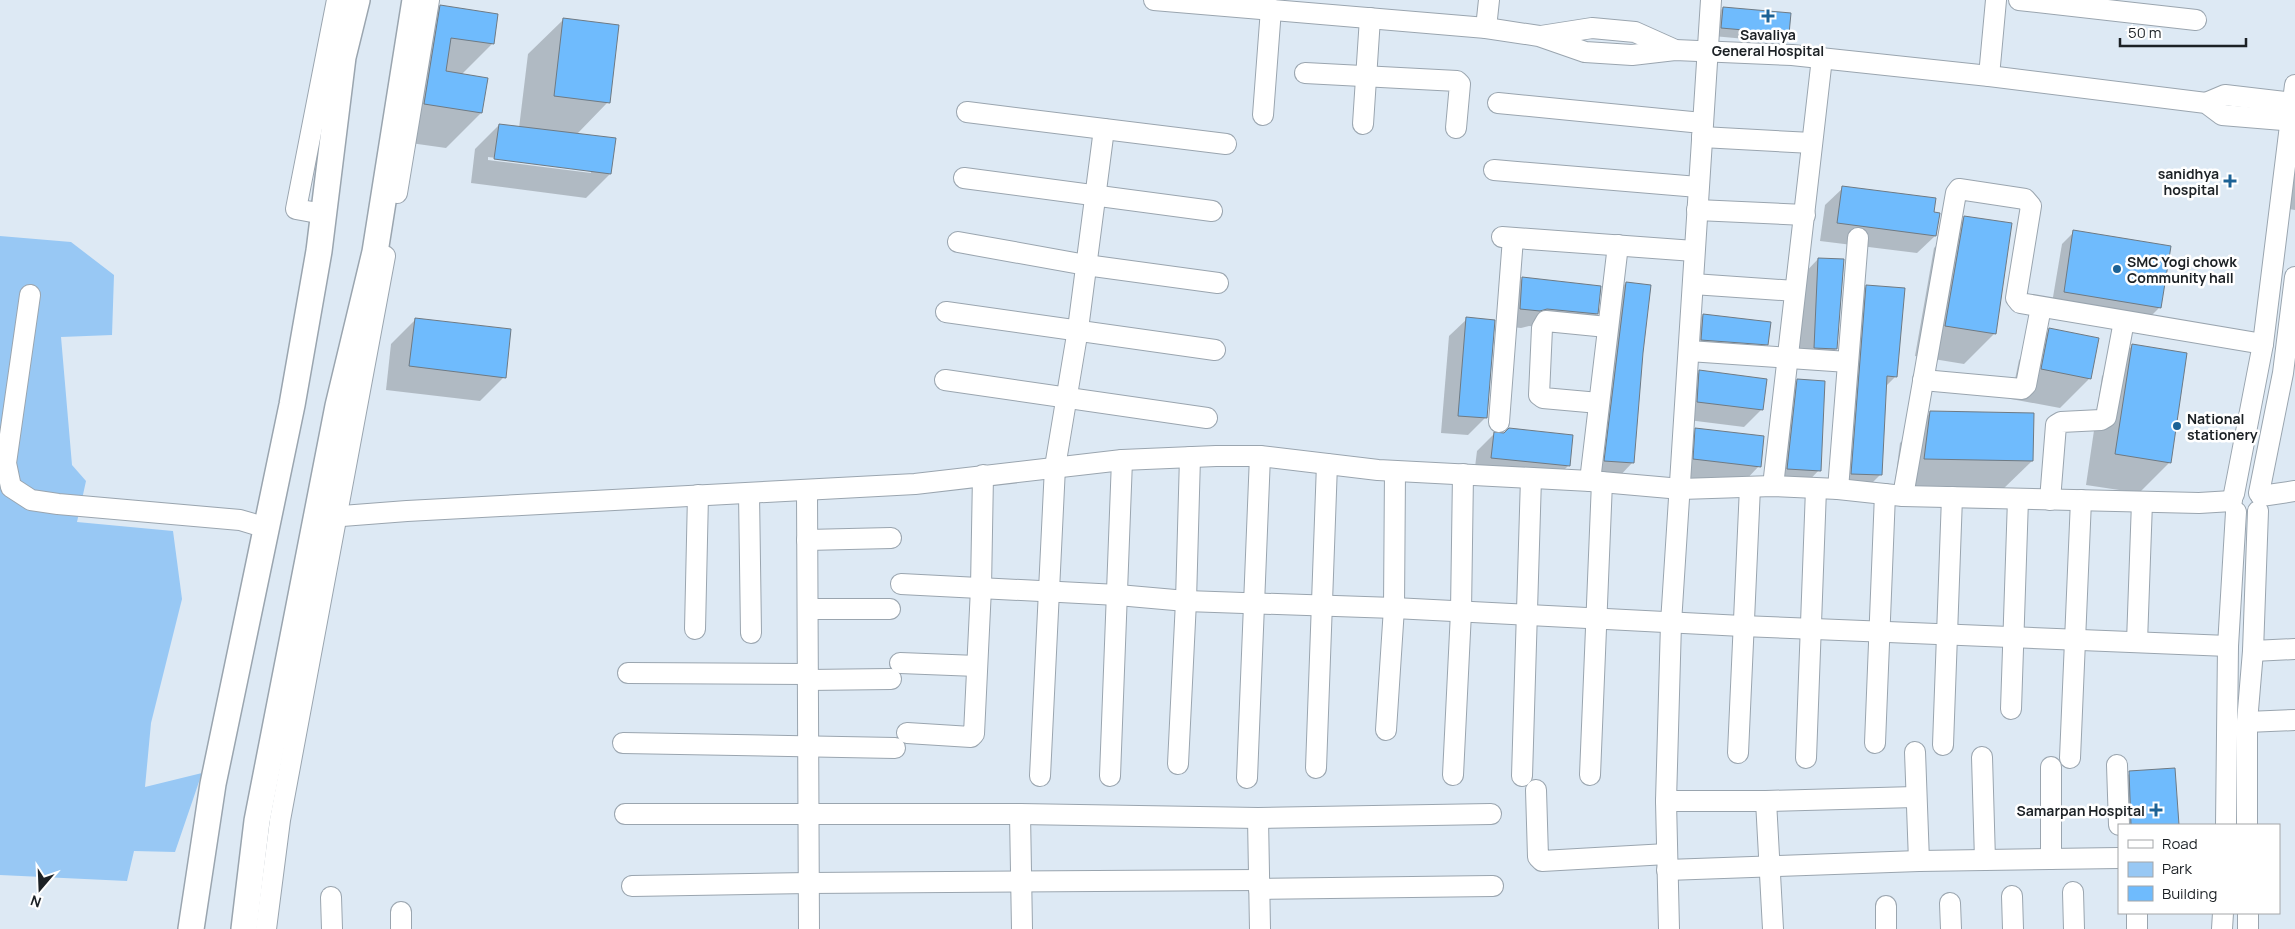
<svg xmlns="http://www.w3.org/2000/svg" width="2295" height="929" viewBox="0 0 2295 929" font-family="Manrope,sans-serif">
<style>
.green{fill:#98c8f4}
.shadow{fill:#0003;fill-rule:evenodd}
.building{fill:#6fbbfd;stroke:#6f7a83}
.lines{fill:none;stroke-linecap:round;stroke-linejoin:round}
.minor-casing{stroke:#9aa5af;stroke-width:22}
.major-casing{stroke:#9aa5af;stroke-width:28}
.minor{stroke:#fff;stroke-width:20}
.major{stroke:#fff;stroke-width:25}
.poi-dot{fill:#1c6296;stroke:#fff;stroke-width:2}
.labels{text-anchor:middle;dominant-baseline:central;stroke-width:5;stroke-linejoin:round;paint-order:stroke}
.poi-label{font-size:14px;font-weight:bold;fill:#1c2125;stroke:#fff;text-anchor:end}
</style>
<rect width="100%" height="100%" fill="#dde9f4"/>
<path class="green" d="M0,236l71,6 43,33 -2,60 -51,2 11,128 14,16 -9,41 96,9 9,68 -31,124 -6,64 57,-14 -27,79 -41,-1 -7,30 -127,-6z"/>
<g class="shadow">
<path d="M441,6l52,37 -32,32 20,38 -35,35 -57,-8 16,-98z"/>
<path d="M1723,8l64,25 -9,9 -65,-6 1,-19z"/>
<path d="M564,19l44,83 -32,33 34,39 -24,24 -115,-15 4,-34 24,-24 20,3 9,-74zM488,157l103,13v3l-103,-13z"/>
<path d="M2295,171v39l-6,-1z"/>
<path d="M1843,188l90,25 2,23 -18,17 -97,-12 5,-36z"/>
<path d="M1964,218l31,115 -31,31 -49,-8 19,-108z"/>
<path d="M2074,232l86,75 -12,12 -96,-16 10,-59z"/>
<path d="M1818,259l18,90 -18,17 -21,-1 4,-88z"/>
<path d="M1522,279l75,35 -18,17 -50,-5 -8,2 -19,-2 3,-30z"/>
<path d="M1626,283l16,70 -10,110 -17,18 -28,-3 21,-177z"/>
<path d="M1867,286l28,91 -10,10 -4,87 -18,18 -29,-1 15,-187z"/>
<path d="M1703,315l64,29 -18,18 -65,-5 2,-24z"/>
<path d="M416,319l88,58 -24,24 -94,-11 5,-46z"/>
<path d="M1467,319l19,98 -18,18 -27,-2 8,-97z"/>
<path d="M2049,330l41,48 -30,30 -49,-9 8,-39z"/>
<path d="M2132,346l38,116 -31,31 -53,-8 16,-109z"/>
<path d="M1700,372l62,37 -18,18 -64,-8 2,-30z"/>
<path d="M1798,381l21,89 -17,18 -32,-2 10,-88z"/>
<path d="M1930,413l102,48 -31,30 -107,-2 6,-46z"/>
<path d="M1696,429l63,37 -17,18 -66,-8 2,-29z"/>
<path d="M1494,434l74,32 -17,17 -77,-8 3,-24z"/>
<path d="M2174,770l4,55h-56l-1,-43 9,-9z"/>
</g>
<g class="building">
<path d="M440,5l58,9 -4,30 -43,-6 -5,33 42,7 -6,35 -58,-9z"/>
<path d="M1723,7l68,6 -2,21 -68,-6z"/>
<path d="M563,18l56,7 -9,78 -56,-7z"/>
<path d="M499,124l117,14 -5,36 -117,-15z"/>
<path d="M1842,186l94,12 -2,14 6,1 -4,23 -99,-13z"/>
<path d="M1964,216l48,7 -16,111 -51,-8z"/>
<path d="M2073,230l98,16 -10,62 -97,-16z"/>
<path d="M1818,258l26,1 -7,90 -23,-1z"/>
<path d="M1522,277l79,9 -3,28 -51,-5 -7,2 -20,-2z"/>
<path d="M1626,282l25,3 -8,68 -9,110 -30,-2z"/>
<path d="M1866,285l39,3 -8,89 -10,-1 -5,99 -31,-1z"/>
<path d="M1703,314l68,8 -3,23 -67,-5z"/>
<path d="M1466,317l29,3 -8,98 -29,-2z"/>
<path d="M415,318l96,11 -5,49 -97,-12z"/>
<path d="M2049,328l50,10 -8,41 -50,-10z"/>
<path d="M2132,344l55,9 -16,110 -56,-9z"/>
<path d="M1699,370l68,9 -4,31 -66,-8z"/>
<path d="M1797,379l28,2 -4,90 -34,-2z"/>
<path d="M1930,411l104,2 -1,48 -109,-2z"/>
<path d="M1509,428l64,7 -3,31 -79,-8 3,-26 10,1z"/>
<path d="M1695,428l69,8 -3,31 -68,-8z"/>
<path d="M2175,768l4,57h-48l-2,-54z"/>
</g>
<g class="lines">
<defs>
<g id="minor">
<path d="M1154,0l332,28 53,8 46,16 47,3 43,-5 117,5 197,21 217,27 16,12 73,6"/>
<path d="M2019,0l177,20"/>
<path d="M1486,28l3,-28"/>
<path d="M1541,36l51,-8 43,4 38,17"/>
<path d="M1305,73l152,8 3,3 -4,44"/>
<path d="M1989,76l7,-76"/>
<path d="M1498,103l204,20"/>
<path d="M2206,103l19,-8 70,8"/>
<path d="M967,112l259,32"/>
<path d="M1263,115l8,-106"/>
<path d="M1363,124l7,-106"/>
<path d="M1702,137l110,6"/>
<path d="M1494,170l204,17"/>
<path d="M964,178l248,33"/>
<path d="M397,193l32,-193"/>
<path d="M1697,210l108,5"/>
<path d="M323,214l-27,-5 41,-209"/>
<path d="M1502,237l192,14"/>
<path d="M958,242l128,23 132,18"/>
<path d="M1693,284l102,7"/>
<path d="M30,295l-24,168 5,24 20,13 27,4 182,16 27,8"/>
<path d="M946,312l269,38"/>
<path d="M1689,351l159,11"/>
<path d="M945,380l262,38"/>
<path d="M1923,380l99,9 4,-4 15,-78"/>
<path d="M1599,403l-56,-5 -4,-3 3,-67 4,-7 61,6"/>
<path d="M1499,422l14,-184"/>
<path d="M1590,481l28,-236"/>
<path d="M1773,486l49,-428"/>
<path d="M1838,489l20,-251"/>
<path d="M807,491l2,438"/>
<path d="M749,493l2,140"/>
<path d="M2259,493l24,-120 12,-96"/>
<path d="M2234,494l29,-150 32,-259"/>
<path d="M1903,496l53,-303 3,-4 66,10 6,7 -15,92 4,5 243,41"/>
<path d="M2261,496l34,-5"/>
<path d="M2050,500l6,-75 5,-3 40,-2 5,-3 18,-96"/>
<path d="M316,518l91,-7 508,-27 207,-24 94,-4h44l118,14 212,11 91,8 92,-3 65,3 65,7 296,7 33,-2"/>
<path d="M807,540l84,-2"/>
<path d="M901,584l217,11 68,6 208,7 348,18 486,20"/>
<path d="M808,609h82"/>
<path d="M695,629l3,-134"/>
<path d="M2137,642l5,-140"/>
<path d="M2253,651l42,-2"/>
<path d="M900,663l77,3"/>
<path d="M628,673l180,1"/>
<path d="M808,680l83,-1"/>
<path d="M2011,709l7,-210"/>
<path d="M2247,722l48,-2"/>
<path d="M1386,730l8,-122 1,-137"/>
<path d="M907,733l64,4 3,-3 7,-146 2,-113"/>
<path d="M623,743l272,5"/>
<path d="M1875,743l10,-249"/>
<path d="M1943,745l9,-248"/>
<path d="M1915,752l4,109"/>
<path d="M1738,753l12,-266"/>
<path d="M1982,757l3,103"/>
<path d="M1806,758l10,-269"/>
<path d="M2070,758l11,-258"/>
<path d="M1178,764l8,-163 4,-144"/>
<path d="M2117,765l2,60"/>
<path d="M2051,767v92"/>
<path d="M1316,768l11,-304"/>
<path d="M1453,775l8,-163 2,-138"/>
<path d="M1590,775l12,-293"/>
<path d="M1040,776l15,-309 23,-138 26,-200"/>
<path d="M1110,776l12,-316"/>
<path d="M1522,776l9,-298"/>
<path d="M1247,778l13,-322"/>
<path d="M1536,790l2,67 4,4 125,-7"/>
<path d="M1666,801h100l149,-4"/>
<path d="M1766,801l7,128"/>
<path d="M625,814h395l238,4 233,-4"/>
<path d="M1020,814l2,115"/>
<path d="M1258,818l2,111"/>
<path d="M2226,825l2,-179 8,-134"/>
<path d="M2247,825v-103l6,-71 5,-140"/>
<path d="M1667,870l252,-9 200,-3"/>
<path d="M632,886l177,-3 450,-3"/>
<path d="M1259,889l234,-3"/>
<path d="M2073,892l1,37"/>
<path d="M2012,896l1,33"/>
<path d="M331,897l1,32"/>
<path d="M1950,903l1,26"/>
<path d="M1886,906v23"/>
<path d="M401,912v17"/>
<path d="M2137,913v16"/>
<path d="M266,929l14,-109 105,-564"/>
<path d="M1669,929l-3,-128 5,-178 40,-623"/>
<path d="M2222,929l1,-16"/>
<path d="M2248,929v-16"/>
</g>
<g id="major">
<path d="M191,929l22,-145 79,-379 27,-154 24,-194 14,-57"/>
<path d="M244,929l13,-108 81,-415 37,-154 40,-252"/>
</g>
</defs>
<use href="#minor" class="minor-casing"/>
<use href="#major" class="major-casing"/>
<use href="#minor" class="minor"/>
<use href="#major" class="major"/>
</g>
<g class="poi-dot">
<path d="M1765.5 8.5h5v5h5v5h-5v5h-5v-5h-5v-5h5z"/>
<path d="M2227.5 173.5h5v5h5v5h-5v5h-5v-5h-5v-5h5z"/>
<circle cx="2117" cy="269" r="5"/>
<circle cx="2177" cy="426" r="5"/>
<path d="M2153.5 802.5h5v5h5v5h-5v5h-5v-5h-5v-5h5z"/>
</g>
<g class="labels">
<g class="poi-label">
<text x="1768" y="34" text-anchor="middle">Savaliya<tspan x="1768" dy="16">General Hospital</tspan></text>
<text x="2219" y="173">sanidhya<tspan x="2219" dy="16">hospital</tspan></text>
<text x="2127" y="261" text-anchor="start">SMC Yogi chowk<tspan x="2127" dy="16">Community hall</tspan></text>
<text x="2187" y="418" text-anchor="start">National<tspan x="2187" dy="16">stationery</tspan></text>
<text x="2145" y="810">Samarpan Hospital</text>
</g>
</g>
<rect x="2118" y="824" width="162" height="90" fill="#ffffff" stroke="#a4a6a8"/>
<rect x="2128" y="840" width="25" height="8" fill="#ffffff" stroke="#a4a6a8"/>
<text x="2162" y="849" font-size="15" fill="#1c2125">Road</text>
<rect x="2128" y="862" width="25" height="15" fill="#98c8f4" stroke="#a4a6a8"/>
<text x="2162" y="874" font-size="15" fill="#1c2125">Park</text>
<rect x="2128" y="886" width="25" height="15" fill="#6fbbfd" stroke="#a4a6a8"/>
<text x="2162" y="899" font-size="15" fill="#1c2125">Building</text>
<g transform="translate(40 889) rotate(199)" stroke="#ffffff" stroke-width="4" paint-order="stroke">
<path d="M0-4L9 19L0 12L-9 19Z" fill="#1c2125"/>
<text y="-8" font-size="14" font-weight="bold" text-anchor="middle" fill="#1c2125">N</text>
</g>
<path d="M2120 38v8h126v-8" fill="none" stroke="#1c2125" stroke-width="2.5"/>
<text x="2128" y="38" font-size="15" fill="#1c2125" stroke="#ffffff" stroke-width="4" paint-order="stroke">50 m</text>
</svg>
